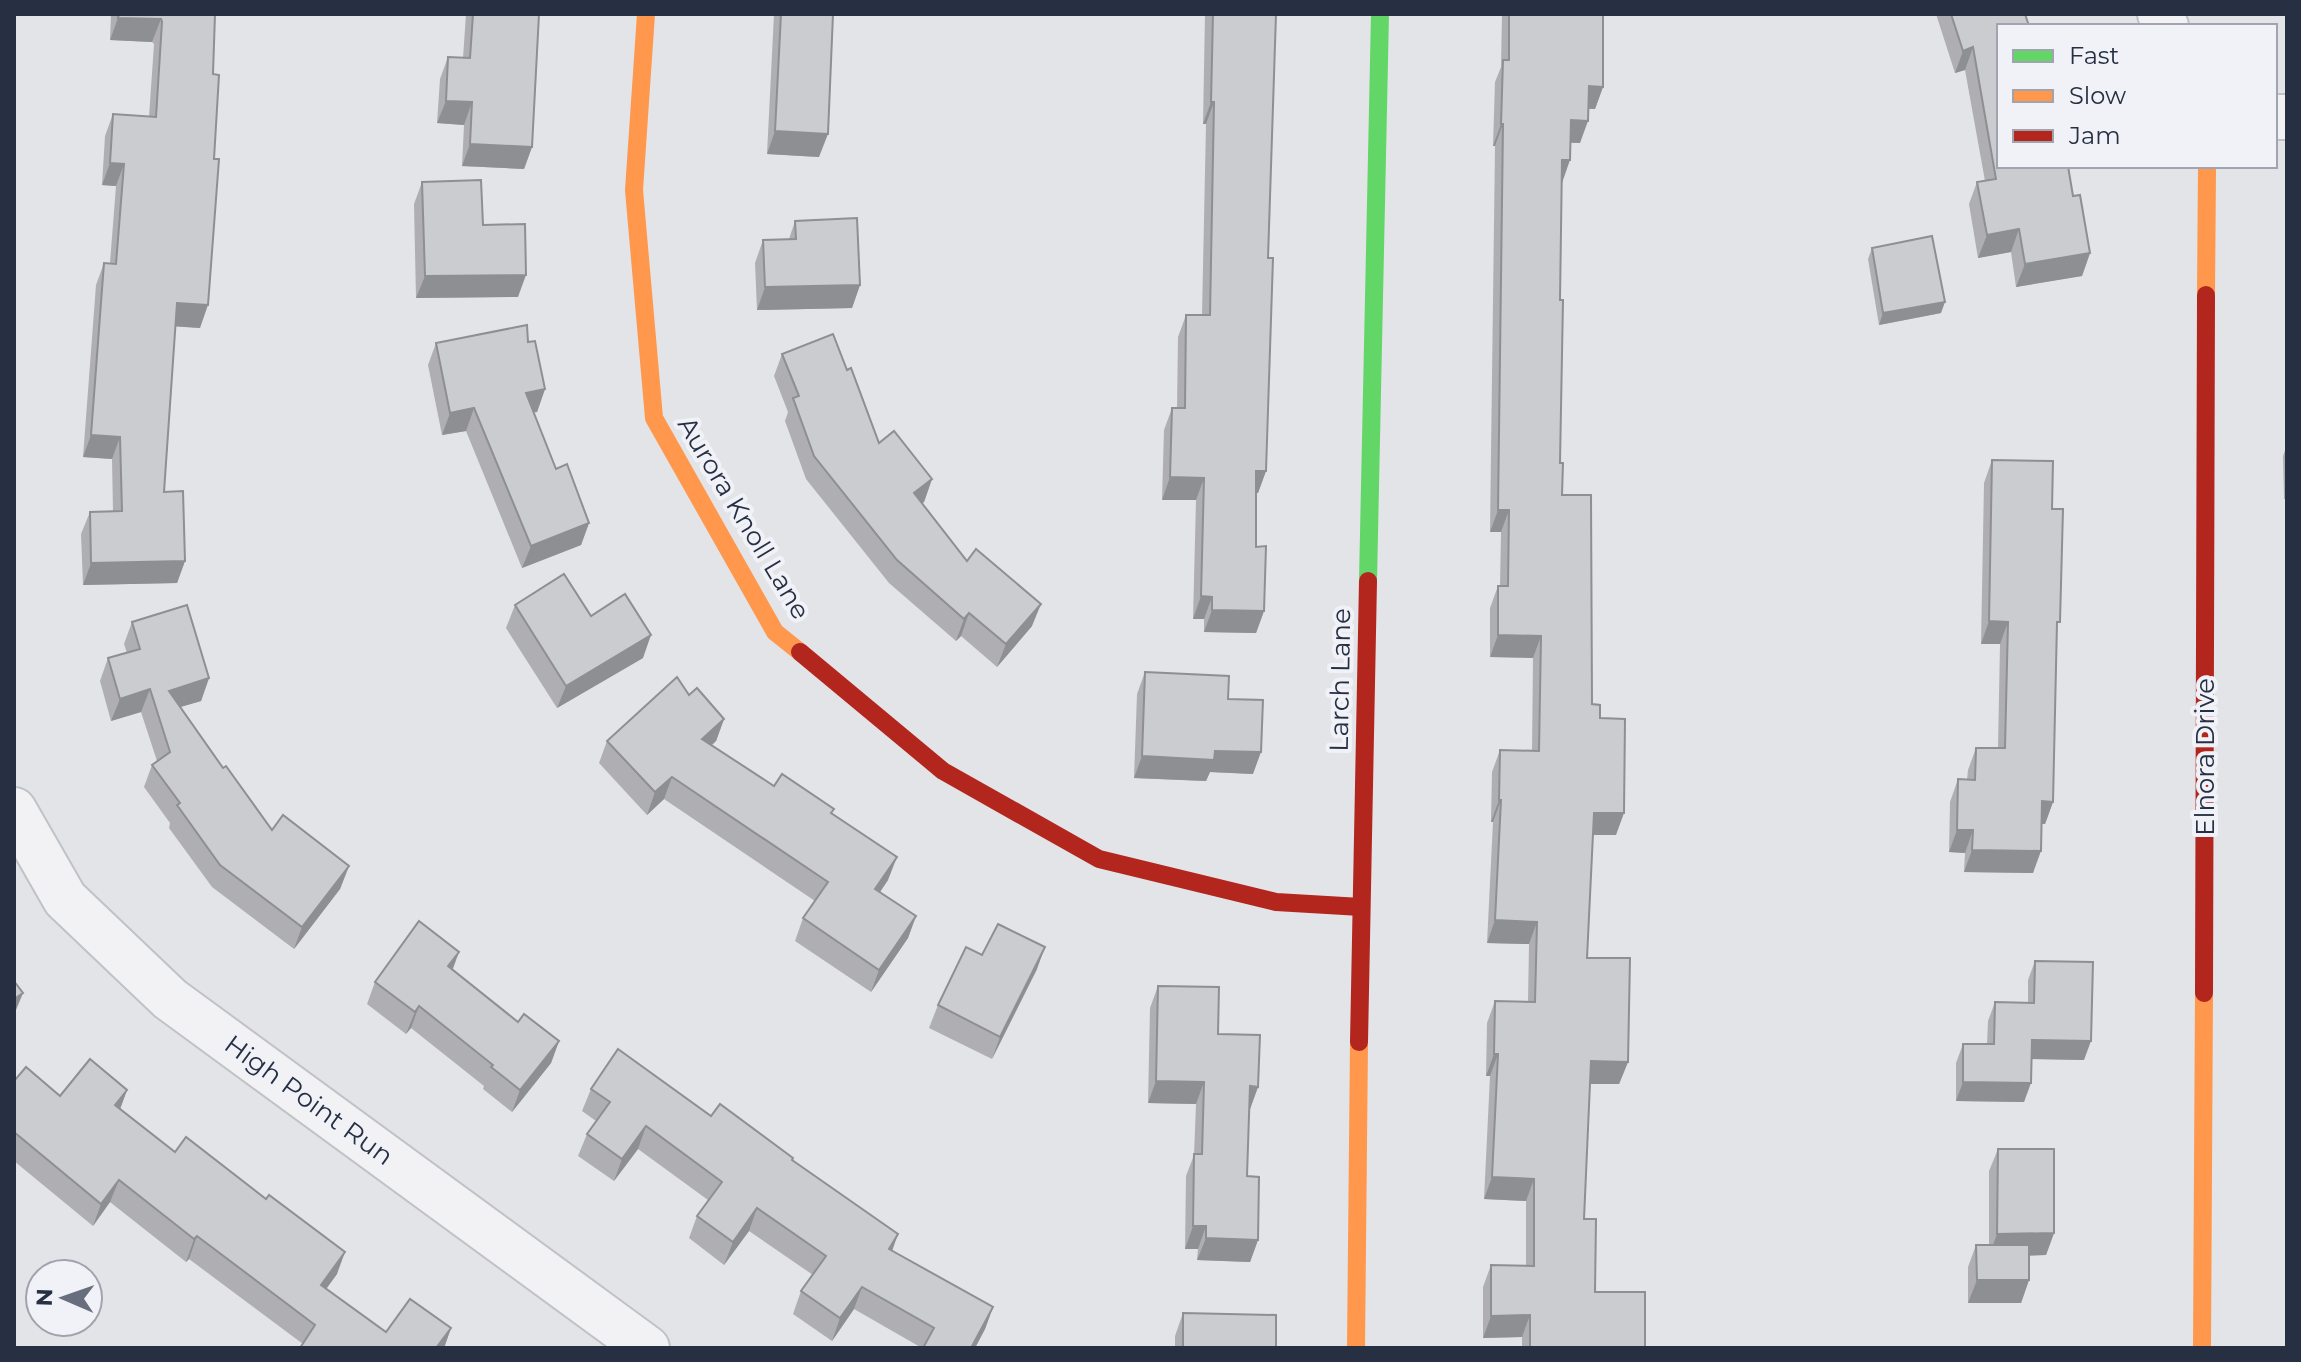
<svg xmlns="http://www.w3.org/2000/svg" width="2301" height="1362" viewBox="0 0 2301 1362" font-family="Montserrat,sans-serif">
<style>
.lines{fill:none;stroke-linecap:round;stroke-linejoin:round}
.street-casing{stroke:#c0c2c6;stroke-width:48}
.street{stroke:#f2f2f4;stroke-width:44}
.fast{stroke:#63d668;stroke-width:18}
.slow{stroke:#ff974d;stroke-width:18}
.jam{stroke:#b3261e;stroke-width:18}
.wall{fill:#afafb3}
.shaded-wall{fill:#8e8f92}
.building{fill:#cbccd0;stroke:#8e8f92;stroke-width:2}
.labels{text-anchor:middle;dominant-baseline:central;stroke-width:8;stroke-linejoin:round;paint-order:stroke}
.street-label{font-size:26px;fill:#272f43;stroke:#f0f2f7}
</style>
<rect width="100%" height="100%" fill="#e2e4e8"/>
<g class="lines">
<defs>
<g id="street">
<path d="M2160,14l6,12"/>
<path d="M2275,117h12"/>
<path d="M14,810l51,89 105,100 477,349"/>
</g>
</defs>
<use href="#street" class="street-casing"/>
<use href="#street" class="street"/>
<path class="fast" d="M1368,581l12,-567"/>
<g class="slow">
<path d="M646,14l-12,176 20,228 121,214 25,20"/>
<path d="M2206,295l1,-129"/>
<path d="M1356,1348l3,-306"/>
<path d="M2202,1348l2,-355"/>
</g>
<g class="jam">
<path d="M800,652l143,119 156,88 177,43 85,5"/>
<path d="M2204,993l2,-698"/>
<path d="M1359,1042l9,-461"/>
</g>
</g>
<g class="wall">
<path d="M111,14h104l-15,314 -25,-2 -11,166 21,69 -8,22 -94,2 -2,-51 9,-22 23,-1 -1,-52 -29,-2 13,-172 8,-22h6l6,-77 -14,-1 3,-49 8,-22 36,3 5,-73 -2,-2 -42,-2z"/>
<path d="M466,14h73l-7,133 -8,22 -62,-3 2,-41 -27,-2 3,-44 8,-22 15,1z"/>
<path d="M774,14h59l-14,143 -52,-3z"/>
<path d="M1205,14h71l-8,244 -2,213 -8,22h-2v54l8,64 -8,22 -52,-1v-13h-11l3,-119h-34l2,-70 8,-22h5l1,-71 8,-22h16l4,-191h-3z"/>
<path d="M1502,14h101v73l-8,22h-7l-8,34h-9l-10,40 -1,280 2,32 30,209 8,14 16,117h-23l-6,123 41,104 -9,22h-29l-6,135 11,73 50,56h-123v-11l-39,1v-51l8,-22 35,1v-65l-42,-2 6,-123h-4l1,-53 8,-22 33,1 1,-58 -42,-1 6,-121h-2l1,-50 8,-22 32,1 1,-93 -43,-1v-49l8,-22h2l1,-54h-11l5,-386h-2l2,-64 6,-15z"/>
<path d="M1936,14h89l48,182 17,57 -8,23 -66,11 -5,-35 -33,6 -9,-54 8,-22 8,-1 -20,-111 -10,3z"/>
<path d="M422,182l61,43 35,72 -102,1 -2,-94z"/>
<path d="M795,221l65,64 -8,23 -95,2 -2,-47 8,-23 26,-1z"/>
<path d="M1872,248l69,65 -62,12 -11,-66z"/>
<path d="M528,342l17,47 -8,23h-4l23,57 33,54 -8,22 -59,23 -56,-137 -24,4 -14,-70 8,-22z"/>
<path d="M782,354l65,16 32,73 53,36 -8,23 -2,1 45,58 65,65 -35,41 -36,-31 -5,5 -67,-58 -83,-104 -21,-58 3,-9 -14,-36z"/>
<path d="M2287,445v54h-3l-1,-43z"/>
<path d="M1992,460l60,49 5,123 -4,170 -8,22h-4l-8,49 -69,-1 1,-19 -16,-1 1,-50 8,-23 9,1 1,-10 8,-22h22l2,-104h-19l3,-161z"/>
<path d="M515,605l76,11 52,42 -86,50 -51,-80z"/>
<path d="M132,622l77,56 -8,23 -21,6 43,61 49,62 77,36 -9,23 -46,60 -82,-62 -43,-59 1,-5 -26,-36 8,-22 5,-4 -16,-49 -30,9 -11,-40 8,-23 19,-5 -3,-9z"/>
<path d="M1145,672l83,27 25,75 -43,-2 -4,9 -72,-3 3,-84z"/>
<path d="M689,695l35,24 -8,22 -4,4 62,41 58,28 56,66 -8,12 36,24 -8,22 -37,54 -76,-51 8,-23 12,-17 -151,-102 -17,16 -48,-52 8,-22z"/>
<path d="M982,955l55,14 -45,90 -63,-31 9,-23z"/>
<path d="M2035,961l49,99 -52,-1 -8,43 -68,-1v-38l7,-19h24l1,-23 7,-19 33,1v-23z"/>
<path d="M453,970l65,52 41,19 -8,22 -39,49 -29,-23 1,-3 -73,-58 -5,6 -39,-30 8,-22z"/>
<path d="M1158,986l60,48 40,53 -8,22h-1l-2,67 11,64 -8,22 -53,-2 1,-11h-13l1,-73 8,-21 2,-51 -48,-1 2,-95z"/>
<path d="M14,1081l46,15 67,-6 -7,19 55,43 162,122 -11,15 60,43 65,-4 -7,20h-144l3,-4 -114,-85 -3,3 -76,-60 -17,24 -79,-65z"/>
<path d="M591,1089l120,27 81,44 100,91 101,56 -8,22 -10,19h-53l-68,-39 -22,32 -39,-27 8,-23 12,-16 -64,-44 -25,34 -35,-27 8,-22 11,-16 -70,-51 -24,32 -36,-25 9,-22 9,-13 -14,-10z"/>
<path d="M1998,1149l56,84 -8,22 -17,1v24l-8,23h-53v-36l8,-22h13v-74z"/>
<path d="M1183,1313l93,35h-101v-12z"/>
</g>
<g class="shaded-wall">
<path d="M118,18l43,1 -9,23 -42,-2z"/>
<path d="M1973,47l-8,23 -10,3 8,-22z"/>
<path d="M1589,86l14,1 -8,22 -14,-1z"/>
<path d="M446,101l26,1 -8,23 -27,-2z"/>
<path d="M1211,102h3l-8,22h-3z"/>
<path d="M1571,120l17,1 -8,22 -17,-1z"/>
<path d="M1501,124h2l-8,22h-2z"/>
<path d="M775,131l53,3 -9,23 -52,-3z"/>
<path d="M470,144l62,3 -8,22 -62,-3z"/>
<path d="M1562,160h8l-8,23z"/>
<path d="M110,163l14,1 -8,22 -14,-1z"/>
<path d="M2019,229l-8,23 -33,6 9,-23z"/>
<path d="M2090,253l-8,23 -66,11 9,-23z"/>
<path d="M526,275l-8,22 -102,1 9,-22z"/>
<path d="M860,285l-8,23 -95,2 8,-23z"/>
<path d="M1945,302l-4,11 -62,12 4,-12z"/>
<path d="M177,303l31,2 -8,23 -31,-2z"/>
<path d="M545,389l-8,23 -19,3 8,-22z"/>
<path d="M474,408l-8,23 -24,4 8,-22z"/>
<path d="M91,435l29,2 -8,22 -29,-2z"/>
<path d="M1256,471h10l-8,22h-10z"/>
<path d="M1170,477l34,1 -8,22h-34z"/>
<path d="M932,479l-8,23 -18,13 8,-22z"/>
<path d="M1498,510h11l-8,22h-11z"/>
<path d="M589,523l-8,22 -59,23 9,-22z"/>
<path d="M185,561l-8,22 -94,2 8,-22z"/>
<path d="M1201,596l11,1 -8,22h-11z"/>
<path d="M1041,604l-9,22 -35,41 9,-23z"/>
<path d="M1212,610l52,1 -8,22 -52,-1z"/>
<path d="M969,613l-8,23 -5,5 8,-22z"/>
<path d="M1989,621l19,1 -8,22h-19z"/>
<path d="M651,635l-8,23 -86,50 9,-22z"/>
<path d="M1498,635l43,1 -8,22 -43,-1z"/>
<path d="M209,678l-8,23 -41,12 9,-22z"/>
<path d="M150,689l-9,23 -30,9 9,-22z"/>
<path d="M724,719l-8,22 -22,20 8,-22z"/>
<path d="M1215,751l46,1 -8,22 -43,-2 -4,9 -72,-3 8,-22z"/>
<path d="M672,777l-8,22 -17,16 8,-23z"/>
<path d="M1499,800h2l-8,22h-2z"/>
<path d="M2042,801l11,1 -8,22h-11z"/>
<path d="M1594,813h30l-8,22h-30z"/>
<path d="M1957,830h16l-8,23 -16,-1z"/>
<path d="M1972,850l69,1 -8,22 -69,-1z"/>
<path d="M897,857l-9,23 -21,31 8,-22z"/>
<path d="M349,866l-9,23 -46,60 8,-22z"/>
<path d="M916,916l-8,22 -37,54 8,-22z"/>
<path d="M1495,920l42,2 -8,22 -42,-1z"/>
<path d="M1045,947l-8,22 -45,90 8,-22z"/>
<path d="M459,952l-8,22 -3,-8z"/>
<path d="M23,993l-9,22v-16z"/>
<path d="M419,1006l-8,22 -5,6 9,-22z"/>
<path d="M2032,1040l59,1 -7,19 -59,-1z"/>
<path d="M559,1041l-8,22 -39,49 8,-22z"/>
<path d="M1494,1054h4l-8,22h-4z"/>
<path d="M1591,1061l37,1 -9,22h-36z"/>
<path d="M1156,1081l48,1 -8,22 -48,-1z"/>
<path d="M1963,1082l68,1 -7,19 -68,-1z"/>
<path d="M1250,1086l8,1 -8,22h-8z"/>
<path d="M127,1090l-8,22 -4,-7z"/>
<path d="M646,1126l-8,23 -24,32 8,-22z"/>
<path d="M1492,1177l42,2 -8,22 -42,-2z"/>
<path d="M119,1180l-9,22 -17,24 8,-22z"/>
<path d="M757,1208l-8,23 -25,34 9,-23z"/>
<path d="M1193,1226h13l-8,23h-13z"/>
<path d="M2054,1233l-8,22 -57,1 8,-22z"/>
<path d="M898,1234l-8,23 -1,-8z"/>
<path d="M197,1236l-8,23 -3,3 8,-23z"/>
<path d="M1206,1238l52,2 -8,22 -53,-2z"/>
<path d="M345,1252l-8,22 -24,33 8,-22z"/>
<path d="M1977,1280h52l-8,23h-53z"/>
<path d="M862,1287l-8,22 -22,32 8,-23z"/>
<path d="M993,1307l-8,22 -10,19h-4z"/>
<path d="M1530,1315l-8,22 -39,1 8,-22z"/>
<path d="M451,1328l-7,20h-8z"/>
</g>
<g class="building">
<path d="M119,14h96l-2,60 6,1 -5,84h5l-11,146 -31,-2 -13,189 19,-1 2,70 -94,2 -1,-51 32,-1 -2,-74 -29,-2 13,-172 12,1 8,-100 -14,-1 3,-49 43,3 6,-95 -1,-3 -43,-1z"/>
<path d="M473,14h66l-7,133 -62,-3 2,-42 -26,-1 2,-44 22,1z"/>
<path d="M781,14h52l-5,120 -53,-3z"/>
<path d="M1213,14h63l-8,244h5l-7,213h-10v76l10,-1 -2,65 -52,-1v-13l-11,-1 3,-118 -34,-1 2,-69h13l1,-93h24l4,-213h-3z"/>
<path d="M1509,14h94v73l-14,-1 -1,35 -17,-1 -1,40h-8l-2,140h3l-3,163h3l-1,32h29l1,209 8,1v13l25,1 -1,94h-30l-7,145h43l-2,104 -37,-1 -7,158h12l-1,73h50v56h-115v-33l-39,1v-51l43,1v-87l-42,-2 6,-123h-4l1,-53 40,1 2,-80 -42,-2 6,-120h-2l1,-50 39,1 2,-115 -43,-1v-49h10l1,-76h-11l5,-386h-2l2,-64h6z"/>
<path d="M1951,14h74l4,12h-30v140h69l5,30 7,-1 10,58 -65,11 -6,-35 -32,6 -10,-53 19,-3 -23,-132 -10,4z"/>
<path d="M481,180l2,45 42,-1 1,51 -101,1 -3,-94z"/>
<path d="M857,218l3,67 -95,2 -2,-47 33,-1 -1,-18z"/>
<path d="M1932,236l13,66 -62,11 -11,-65z"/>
<path d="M527,325l1,17 7,-1 10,48 -19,4 30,76 11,-5 22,59 -58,23 -57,-138 -24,5 -14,-70z"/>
<path d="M833,334l14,36 4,-2 28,75 15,-12 38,48 -18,14 53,68 9,-12 65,55 -35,40 -37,-31 -5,6 -67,-59 -83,-104 -21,-58 6,-2 -17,-42z"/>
<path d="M1992,460l61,1 -1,48h11l-3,113h-3l-4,180 -11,-1 -1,50 -69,-1 1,-20h-16l1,-51 17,1 1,-32h29l3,-126 -19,-1z"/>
<path d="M564,574l27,42 34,-22 26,41 -85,51 -51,-81z"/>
<path d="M187,605l22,73 -40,13 54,77 3,-2 46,64 11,-15 66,51 -47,61 -82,-62 -43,-60 3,-2 -28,-38 18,-13 -20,-63 -30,10 -12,-41 32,-9 -8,-27z"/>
<path d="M1145,672l84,4 -1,23 35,1 -2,52 -46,-1 -1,9 -72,-4z"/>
<path d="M677,677l12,18 8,-7 27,31 -22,20 72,47 8,-12 52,35 -3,4 66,44 -22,32 41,27 -37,54 -76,-52 25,-36 -156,-105 -17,15 -48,-51z"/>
<path d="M419,921l40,31 -11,14 70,56 6,-8 35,27 -39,49 -29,-23 2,-2 -74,-59 -4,6 -40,-30z"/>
<path d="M998,924l47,23 -45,90 -62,-32 28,-58 16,8z"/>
<path d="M2035,961l58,1 -2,79 -59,-1 -1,43 -68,-1v-38h31l1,-42 39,1z"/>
<path d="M14,981l9,12 -9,6z"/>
<path d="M1158,986l61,1 -1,47 42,1 -2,52 -8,-1 -3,90 12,1 -1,63 -52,-2v-12h-13l1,-72h8l2,-72 -48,-1z"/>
<path d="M618,1049l93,67 9,-12 73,54 -1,2 106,74 -9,15 104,58 -22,41h-48l11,-20 -72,-41 -22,31 -39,-27 25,-35 -69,-48 -24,34 -36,-26 25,-34 -76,-56 -24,33 -35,-25 23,-32 -19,-13z"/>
<path d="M90,1059l37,31 -12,15 60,47 11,-15 80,62 3,-4 76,57 -24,33 65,47 24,-33 41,29 -15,20h-136l15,-23 -118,-89 -3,3 -75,-59 -18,24 -87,-72v-51l12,-14 34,29z"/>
<path d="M1998,1149h56v84l-57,1z"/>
<path d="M1976,1245h53v35h-52z"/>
<path d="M1183,1313l93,2v33h-93z"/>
</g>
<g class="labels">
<g class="street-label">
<text transform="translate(744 518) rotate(59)">Aurora Knoll Lane</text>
<text transform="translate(1340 680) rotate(-89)">Larch Lane</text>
<text transform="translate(2205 757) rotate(-90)">Elnora Drive</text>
<text transform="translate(309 1100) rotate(36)">High Point Run</text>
</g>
</g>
<rect width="2301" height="1362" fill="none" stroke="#272f43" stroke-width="32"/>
<rect x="1997" y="24" width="280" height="144" fill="#f0f2f7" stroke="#a0a4af" stroke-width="2"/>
<rect x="2013" y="50" width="40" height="12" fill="#63d668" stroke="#a0a4af" stroke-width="2"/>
<text x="2069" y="64" font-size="24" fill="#272f43">Fast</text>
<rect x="2013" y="90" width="40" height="12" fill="#ff974d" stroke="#a0a4af" stroke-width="2"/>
<text x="2069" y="104" font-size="24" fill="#272f43">Slow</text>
<rect x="2013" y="130" width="40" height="12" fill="#b3261e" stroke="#a0a4af" stroke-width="2"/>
<text x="2069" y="144" font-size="24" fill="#272f43">Jam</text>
<g transform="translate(64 1298) rotate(272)"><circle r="38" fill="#f0f2f7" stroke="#a0a4af" stroke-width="2"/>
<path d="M0-6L14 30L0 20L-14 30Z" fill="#686e7d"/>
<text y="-12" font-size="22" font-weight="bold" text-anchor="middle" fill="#272f43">N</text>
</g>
</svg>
